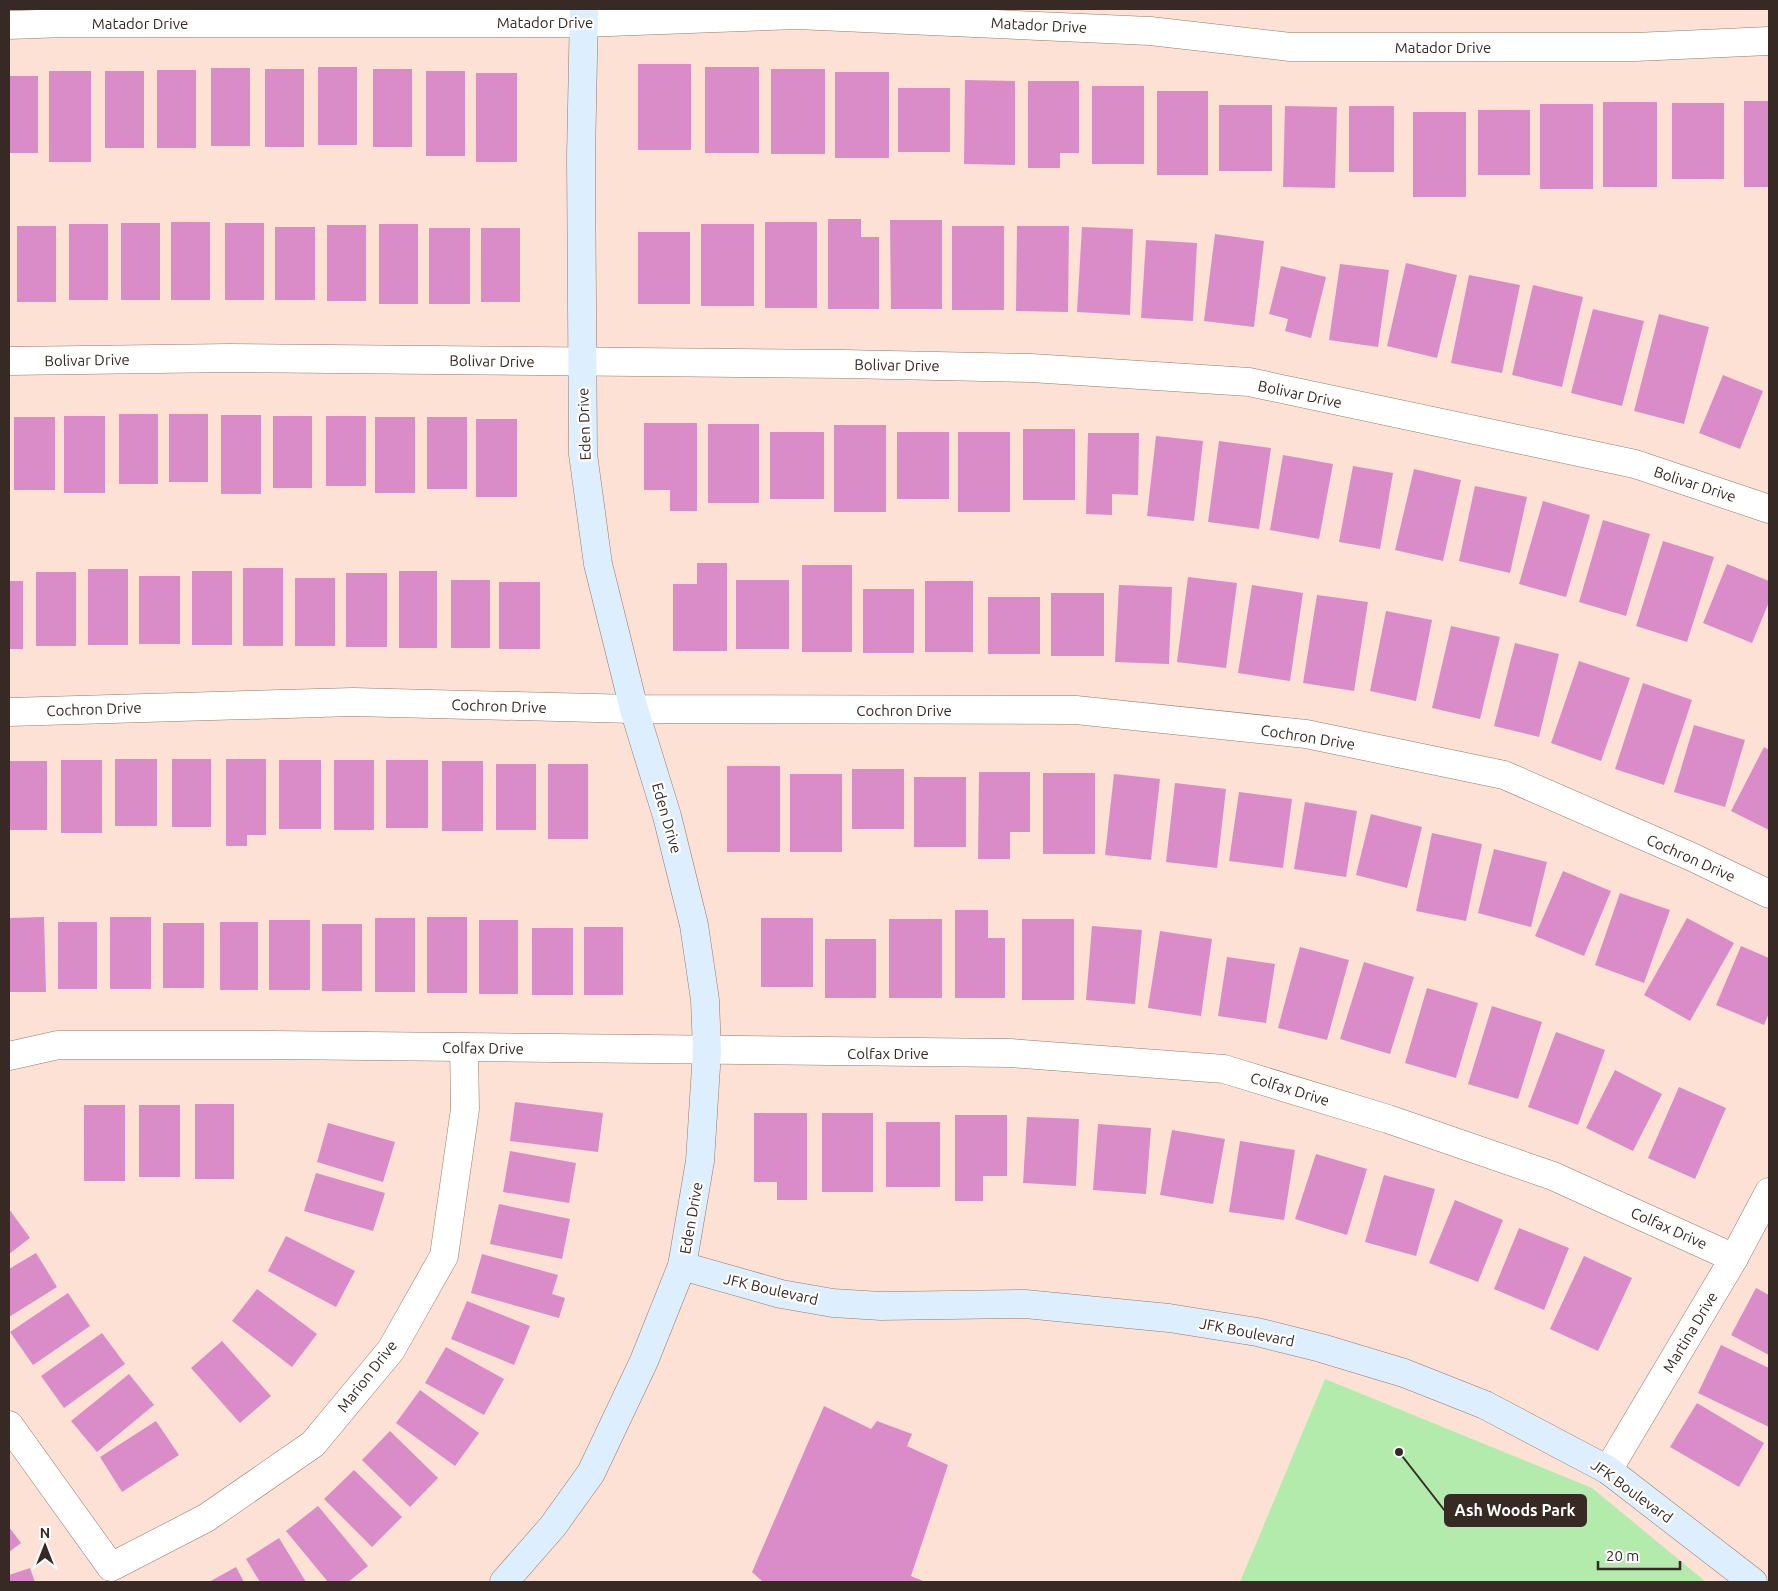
<svg xmlns="http://www.w3.org/2000/svg" width="1778" height="1591" viewBox="0 0 1778 1591" font-family="Ubuntu,sans-serif">
<style>
.green{fill:#b2ebac}
.building{fill:#d98cc8}
.lines{fill:none;stroke-linecap:round;stroke-linejoin:round}
.street-casing{stroke:#97786a;stroke-width:29}
.secondary-casing{stroke:#97786a;stroke-width:29}
.street{stroke:#fff;stroke-width:28}
.secondary{stroke:#ddeffe;stroke-width:28}
.labels{text-anchor:middle;dominant-baseline:central;stroke-width:4.5;stroke-linejoin:round;paint-order:stroke}
.street-label{font-size:15px;fill:#372a25;stroke:#fff}
.leader{fill:none;stroke:#372a25;stroke-width:2}
.callout-dot{fill:#372a25;stroke:#fff;stroke-width:2}
.callout{fill:#372a25;stroke:#372a25;stroke-width:2}
.callout-label{font-size:16px;text-anchor:middle;font-weight:bold;fill:#fff}
</style>
<rect width="100%" height="100%" fill="#fde1d5"/>
<path class="green" d="M1325,1379l267,109 114,94h-466z"/>
<g class="building">
<rect x="638" y="64" width="53" height="86"/>
<rect x="318" y="67" width="39" height="78"/>
<rect x="705" y="67" width="54" height="86"/>
<rect x="211" y="68" width="39" height="78"/>
<rect x="265" y="69" width="39" height="78"/>
<rect x="373" y="69" width="39" height="78"/>
<rect x="771" y="69" width="54" height="85"/>
<rect x="157" y="70" width="39" height="78"/>
<rect x="49" y="71" width="42" height="91"/>
<rect x="105" y="71" width="39" height="77"/>
<rect x="426" y="71" width="39" height="85"/>
<rect x="835" y="72" width="54" height="86"/>
<rect x="476" y="73" width="41" height="89"/>
<rect x="9" y="76" width="29" height="77"/>
<path d="M965,80l50,1v84l-51,-1z"/>
<path d="M1028,81h51v72h-19v15h-32z"/>
<rect x="1092" y="86" width="52" height="78"/>
<rect x="898" y="88" width="52" height="64"/>
<rect x="1157" y="91" width="51" height="84"/>
<rect x="1744" y="101" width="25" height="86"/>
<rect x="1603" y="102" width="54" height="85"/>
<rect x="1672" y="103" width="52" height="76"/>
<rect x="1540" y="104" width="53" height="85"/>
<rect x="1219" y="105" width="53" height="66"/>
<path d="M1285,106l52,1 -2,81 -52,-1z"/>
<rect x="1349" y="106" width="45" height="66"/>
<rect x="1478" y="110" width="52" height="65"/>
<rect x="1413" y="112" width="53" height="85"/>
<path d="M828,219h33v18h18v72h-51z"/>
<path d="M890,220h52v89h-51z"/>
<rect x="171" y="222" width="39" height="78"/>
<rect x="765" y="222" width="52" height="86"/>
<rect x="121" y="223" width="39" height="77"/>
<rect x="225" y="223" width="39" height="77"/>
<rect x="69" y="224" width="39" height="76"/>
<rect x="379" y="224" width="39" height="80"/>
<rect x="701" y="224" width="53" height="82"/>
<rect x="327" y="225" width="39" height="76"/>
<rect x="17" y="226" width="39" height="76"/>
<rect x="952" y="226" width="52" height="84"/>
<path d="M1017,226h52l-1,86 -52,-1z"/>
<rect x="275" y="227" width="40" height="73"/>
<path d="M1082,227l51,2 -3,86 -53,-3z"/>
<rect x="429" y="228" width="41" height="76"/>
<rect x="481" y="228" width="39" height="74"/>
<rect x="638" y="232" width="52" height="72"/>
<path d="M1215,234l49,7 -10,86 -50,-6z"/>
<path d="M1146,240l51,3 -4,78 -52,-3z"/>
<path d="M1406,263l51,12 -20,83 -50,-12z"/>
<path d="M1340,264l49,6 -11,77 -49,-7z"/>
<path d="M1281,266l45,11 -15,61 -26,-7 3,-12 -19,-5z"/>
<path d="M1469,275l51,10 -18,88 -51,-10z"/>
<path d="M1533,285l50,12 -21,90 -50,-12z"/>
<path d="M1593,309l51,12 -22,85 -51,-13z"/>
<path d="M1659,314l50,13 -25,97 -50,-13z"/>
<path d="M1723,375l40,16 -23,58 -41,-16z"/>
<rect x="119" y="414" width="39" height="70"/>
<rect x="169" y="414" width="39" height="68"/>
<rect x="221" y="415" width="40" height="79"/>
<rect x="64" y="416" width="41" height="77"/>
<rect x="273" y="416" width="39" height="72"/>
<rect x="326" y="416" width="40" height="70"/>
<rect x="14" y="417" width="41" height="73"/>
<rect x="375" y="417" width="40" height="76"/>
<rect x="427" y="417" width="40" height="72"/>
<rect x="476" y="419" width="41" height="78"/>
<path d="M644,423h53v88h-27v-21h-26z"/>
<rect x="708" y="424" width="51" height="79"/>
<rect x="834" y="425" width="52" height="87"/>
<rect x="1023" y="429" width="52" height="71"/>
<rect x="770" y="432" width="54" height="67"/>
<rect x="897" y="432" width="52" height="67"/>
<rect x="958" y="432" width="52" height="80"/>
<path d="M1088,433h51l-1,62 -26,-1v21l-26,-1z"/>
<path d="M1156,436l47,5 -9,80 -47,-5z"/>
<path d="M1219,441l52,7 -12,81 -51,-7z"/>
<path d="M1283,455l50,9 -14,75 -49,-9z"/>
<path d="M1353,466l40,7 -13,76 -41,-7z"/>
<path d="M1414,469l47,11 -18,81 -48,-11z"/>
<path d="M1475,486l52,11 -17,76 -51,-12z"/>
<path d="M1543,501l47,14 -24,82 -47,-13z"/>
<path d="M1603,520l47,14 -24,82 -47,-14z"/>
<path d="M1663,541l51,16 -27,85 -51,-16z"/>
<path d="M697,563h30v88h-54v-67h24z"/>
<path d="M1727,564l42,17v21l-17,41 -49,-20z"/>
<rect x="802" y="565" width="50" height="87"/>
<rect x="243" y="568" width="40" height="78"/>
<rect x="88" y="569" width="40" height="76"/>
<rect x="192" y="571" width="40" height="74"/>
<rect x="399" y="571" width="38" height="77"/>
<rect x="36" y="572" width="40" height="74"/>
<rect x="346" y="573" width="41" height="74"/>
<rect x="139" y="576" width="41" height="68"/>
<path d="M1188,577l49,6 -11,85 -49,-6z"/>
<rect x="295" y="578" width="40" height="68"/>
<rect x="451" y="580" width="39" height="68"/>
<rect x="736" y="580" width="53" height="69"/>
<rect x="9" y="581" width="14" height="68"/>
<rect x="925" y="581" width="48" height="71"/>
<rect x="499" y="582" width="41" height="67"/>
<path d="M1119,585l53,2 -3,77 -54,-2z"/>
<path d="M1252,585l51,8 -13,88 -52,-8z"/>
<rect x="863" y="589" width="51" height="64"/>
<rect x="1051" y="593" width="53" height="63"/>
<path d="M1317,595l51,7 -14,89 -51,-8z"/>
<rect x="988" y="597" width="52" height="57"/>
<path d="M1386,611l46,9 -16,81 -46,-10z"/>
<path d="M1451,626l49,11 -20,82 -48,-11z"/>
<path d="M1515,643l44,11 -20,83 -45,-11z"/>
<path d="M1579,661l51,17 -29,83 -50,-18z"/>
<path d="M1643,683l49,17 -28,85 -49,-16z"/>
<path d="M1694,725l51,15 -20,67 -51,-15z"/>
<path d="M1764,747l5,3v80l-38,-19z"/>
<rect x="115" y="759" width="42" height="67"/>
<rect x="172" y="759" width="39" height="68"/>
<path d="M226,759h40v76h-19v11h-21z"/>
<rect x="61" y="760" width="41" height="73"/>
<rect x="279" y="760" width="42" height="69"/>
<rect x="334" y="760" width="40" height="70"/>
<rect x="386" y="760" width="42" height="68"/>
<rect x="9" y="761" width="38" height="69"/>
<rect x="442" y="761" width="41" height="70"/>
<rect x="496" y="764" width="40" height="66"/>
<rect x="548" y="764" width="40" height="75"/>
<rect x="727" y="766" width="53" height="86"/>
<rect x="852" y="769" width="52" height="60"/>
<path d="M979,772h51v60h-20v27h-32z"/>
<rect x="1043" y="773" width="52" height="81"/>
<rect x="790" y="774" width="52" height="78"/>
<path d="M1114,774l46,5 -9,81 -46,-5z"/>
<rect x="914" y="777" width="52" height="70"/>
<path d="M1175,783l51,6 -9,79 -51,-6z"/>
<path d="M1239,792l53,7 -9,69 -54,-7z"/>
<path d="M1305,802l52,9 -11,66 -52,-8z"/>
<path d="M1371,814l51,13 -15,61 -51,-13z"/>
<path d="M1432,833l50,11 -16,77 -50,-10z"/>
<path d="M1494,849l53,13 -16,65 -53,-14z"/>
<path d="M1563,871l48,20 -27,65 -49,-20z"/>
<path d="M1620,893l50,17 -26,73 -49,-18z"/>
<path d="M955,910h33v28h17v60h-50z"/>
<path d="M44,917l2,75h-37v-74z"/>
<rect x="110" y="917" width="41" height="72"/>
<rect x="427" y="917" width="40" height="76"/>
<rect x="375" y="918" width="40" height="74"/>
<rect x="761" y="918" width="52" height="69"/>
<path d="M1687,918l47,25 -44,78 -46,-26z"/>
<rect x="889" y="919" width="53" height="79"/>
<rect x="1022" y="919" width="52" height="81"/>
<rect x="269" y="920" width="41" height="70"/>
<rect x="479" y="920" width="39" height="74"/>
<rect x="58" y="922" width="39" height="67"/>
<rect x="220" y="922" width="38" height="68"/>
<rect x="163" y="923" width="41" height="65"/>
<rect x="322" y="924" width="40" height="67"/>
<path d="M1092,926l50,4 -7,74 -49,-4z"/>
<rect x="584" y="927" width="39" height="68"/>
<rect x="532" y="928" width="41" height="67"/>
<path d="M1160,931l52,8 -11,77 -53,-8z"/>
<rect x="825" y="939" width="51" height="59"/>
<path d="M1741,946l28,12v55l-5,12 -48,-20z"/>
<path d="M1300,947l49,13 -22,80 -49,-12z"/>
<path d="M1227,957l48,7 -9,59 -48,-7z"/>
<path d="M1364,962l50,15 -24,77 -50,-15z"/>
<path d="M1427,988l51,15 -22,75 -51,-15z"/>
<path d="M1492,1006l50,16 -24,77 -50,-15z"/>
<path d="M1556,1032l49,18 -27,75 -50,-18z"/>
<path d="M1615,1070l47,24 -29,57 -47,-23z"/>
<path d="M1679,1087l47,21 -31,71 -47,-21z"/>
<path d="M515,1102l88,11 -5,39 -88,-11z"/>
<rect x="195" y="1104" width="39" height="75"/>
<rect x="84" y="1105" width="41" height="76"/>
<rect x="139" y="1105" width="41" height="72"/>
<path d="M754,1113h53v87h-30v-18h-23z"/>
<rect x="822" y="1113" width="51" height="79"/>
<path d="M955,1115h52v61h-24v25h-28z"/>
<path d="M1027,1117l52,2 -3,67 -53,-3z"/>
<rect x="886" y="1122" width="54" height="65"/>
<path d="M328,1123l67,19 -12,40 -66,-20z"/>
<path d="M1098,1124l53,4 -5,66 -53,-4z"/>
<path d="M1172,1130l53,9 -12,65 -53,-9z"/>
<path d="M1240,1141l55,9 -11,70 -55,-8z"/>
<path d="M510,1151l66,12 -7,40 -66,-11z"/>
<path d="M1316,1154l51,15 -20,66 -52,-16z"/>
<path d="M316,1173l69,20 -12,38 -69,-20z"/>
<path d="M1384,1175l51,14 -19,67 -51,-14z"/>
<path d="M1455,1200l48,20 -25,62 -49,-19z"/>
<path d="M499,1204l71,15 -8,40 -72,-15z"/>
<path d="M9,1209l21,29 -21,16z"/>
<path d="M1519,1228l50,20 -25,62 -50,-21z"/>
<path d="M286,1236l69,35 -19,36 -68,-36z"/>
<path d="M36,1253l21,34 -48,30v-48z"/>
<path d="M482,1254l76,21 -6,19 13,4 -6,20 -88,-25z"/>
<path d="M1584,1256l48,22 -34,73 -48,-22z"/>
<path d="M1756,1288l13,7v60l-38,-20z"/>
<path d="M257,1289l60,45 -25,33 -60,-46z"/>
<path d="M68,1293l22,33 -57,39 -23,-33z"/>
<path d="M467,1301l63,25 -16,39 -63,-26z"/>
<path d="M102,1333l23,31 -61,44 -23,-32z"/>
<path d="M222,1341l49,55 -31,27 -49,-55z"/>
<path d="M1721,1345l48,23v59l-71,-34z"/>
<path d="M446,1347l58,32 -20,36 -59,-32z"/>
<path d="M129,1374l25,31 -57,47 -26,-31z"/>
<path d="M420,1390l59,43 -24,33 -59,-43z"/>
<path d="M1697,1403l67,40 -25,44 -69,-40z"/>
<path d="M824,1406l47,23 6,-8 35,13 -5,12 41,19 -37,111 14,6h-162l-11,-10z"/>
<path d="M156,1421l23,34 -57,37 -22,-35z"/>
<path d="M390,1431l48,47 -28,29 -48,-47z"/>
<path d="M354,1470l48,47 -30,30 -48,-48z"/>
<path d="M318,1506l50,60 -20,16h-20l-42,-51z"/>
<path d="M9,1527l12,16 -12,9z"/>
<path d="M279,1538l27,44h-46l-14,-23z"/>
<path d="M236,1567l8,15h-35z"/>
<path d="M30,1568l5,14h-26v-7z"/>
</g>
<g class="lines">
<defs>
<g id="street">
<path d="M9,25l57,-2h517l214,-8 353,16 140,16h345l134,-6"/>
<path d="M9,361l221,-3 614,6 187,4 218,14 386,82 134,45"/>
<path d="M9,712l344,-10 281,7 442,1 230,24 198,41 188,82 77,37"/>
<path d="M9,1056l49,-11h213l739,8 214,16 164,50 165,57 181,82"/>
<path d="M9,1425l102,142 95,-49 107,-74 78,-94 53,-94 21,-147 -1,-61"/>
<path d="M1608,1470l126,-212 35,-66"/>
</g>
<g id="secondary">
<path d="M682,1266l99,28 52,9 48,3 144,-2 144,14 88,14 64,16 83,25 81,32 123,65 145,112"/>
<path d="M504,1582l49,-56 38,-53 53,-112 38,-95 18,-105 7,-110 -2,-51 -11,-75 -27,-109 -33,-107 -36,-145 -15,-110 -2,-297 3,-148"/>
</g>
</defs>
<use href="#street" class="street-casing"/>
<use href="#secondary" class="secondary-casing"/>
<use href="#street" class="street"/>
<use href="#secondary" class="secondary"/>
</g>
<g class="labels">
<g class="street-label">
<text x="545" y="22">Matador Drive</text>
<text x="140" y="23">Matador Drive</text>
<text transform="translate(1039 25) rotate(3)">Matador Drive</text>
<text x="1443" y="47">Matador Drive</text>
<text transform="translate(87 360) rotate(-1)">Bolivar Drive</text>
<text transform="translate(492 361) rotate(1)">Bolivar Drive</text>
<text transform="translate(897 365) rotate(1)">Bolivar Drive</text>
<text transform="translate(1300 394) rotate(12)">Bolivar Drive</text>
<text transform="translate(584 424) rotate(-92)">Eden Drive</text>
<text transform="translate(1695 484) rotate(18)">Bolivar Drive</text>
<text transform="translate(499 706) rotate(2)">Cochron Drive</text>
<text transform="translate(94 709) rotate(-2)">Cochron Drive</text>
<text x="904" y="710">Cochron Drive</text>
<text transform="translate(1308 737) rotate(9)">Cochron Drive</text>
<text transform="translate(667 818) rotate(74)">Eden Drive</text>
<text transform="translate(1691 858) rotate(24)">Cochron Drive</text>
<text transform="translate(483 1048) rotate(1)">Colfax Drive</text>
<text x="888" y="1053">Colfax Drive</text>
<text transform="translate(1290 1089) rotate(17)">Colfax Drive</text>
<text transform="translate(691 1218) rotate(-80)">Eden Drive</text>
<text transform="translate(1669 1228) rotate(24)">Colfax Drive</text>
<text transform="translate(771 1289) rotate(13)">JFK Boulevard</text>
<text transform="translate(1247 1332) rotate(11)">JFK Boulevard</text>
<text transform="translate(1690 1332) rotate(-59)">Martina Drive</text>
<text transform="translate(367 1376) rotate(-52)">Marion Drive</text>
<text transform="translate(1632 1491) rotate(36)">JFK Boulevard</text>
</g>
</g>
<path class="leader" d="M1399 1452L1445 1511"/>
<circle class="callout-dot" cx="1399" cy="1452" r="5"/>
<rect class="callout" x="1445" y="1495" width="141" height="31" rx="5"/>
<g class="callout-label">
<text x="1515" y="1516">Ash Woods Park</text>
</g>
<rect width="1778" height="1591" fill="none" stroke="#372a25" stroke-width="20"/>
<g transform="translate(45 1546)" stroke="#ffffff" stroke-width="4" paint-order="stroke">
<path d="M0-4L9 19L0 12L-9 19Z" fill="#372a25"/>
<text y="-8" font-size="14" font-weight="bold" text-anchor="middle" fill="#372a25">N</text>
</g>
<path d="M1598 1561v8h82v-8" fill="none" stroke="#372a25" stroke-width="2.5"/>
<text x="1606" y="1561" font-size="15" fill="#372a25" stroke="#ffffff" stroke-width="4" paint-order="stroke">20 m</text>
</svg>
